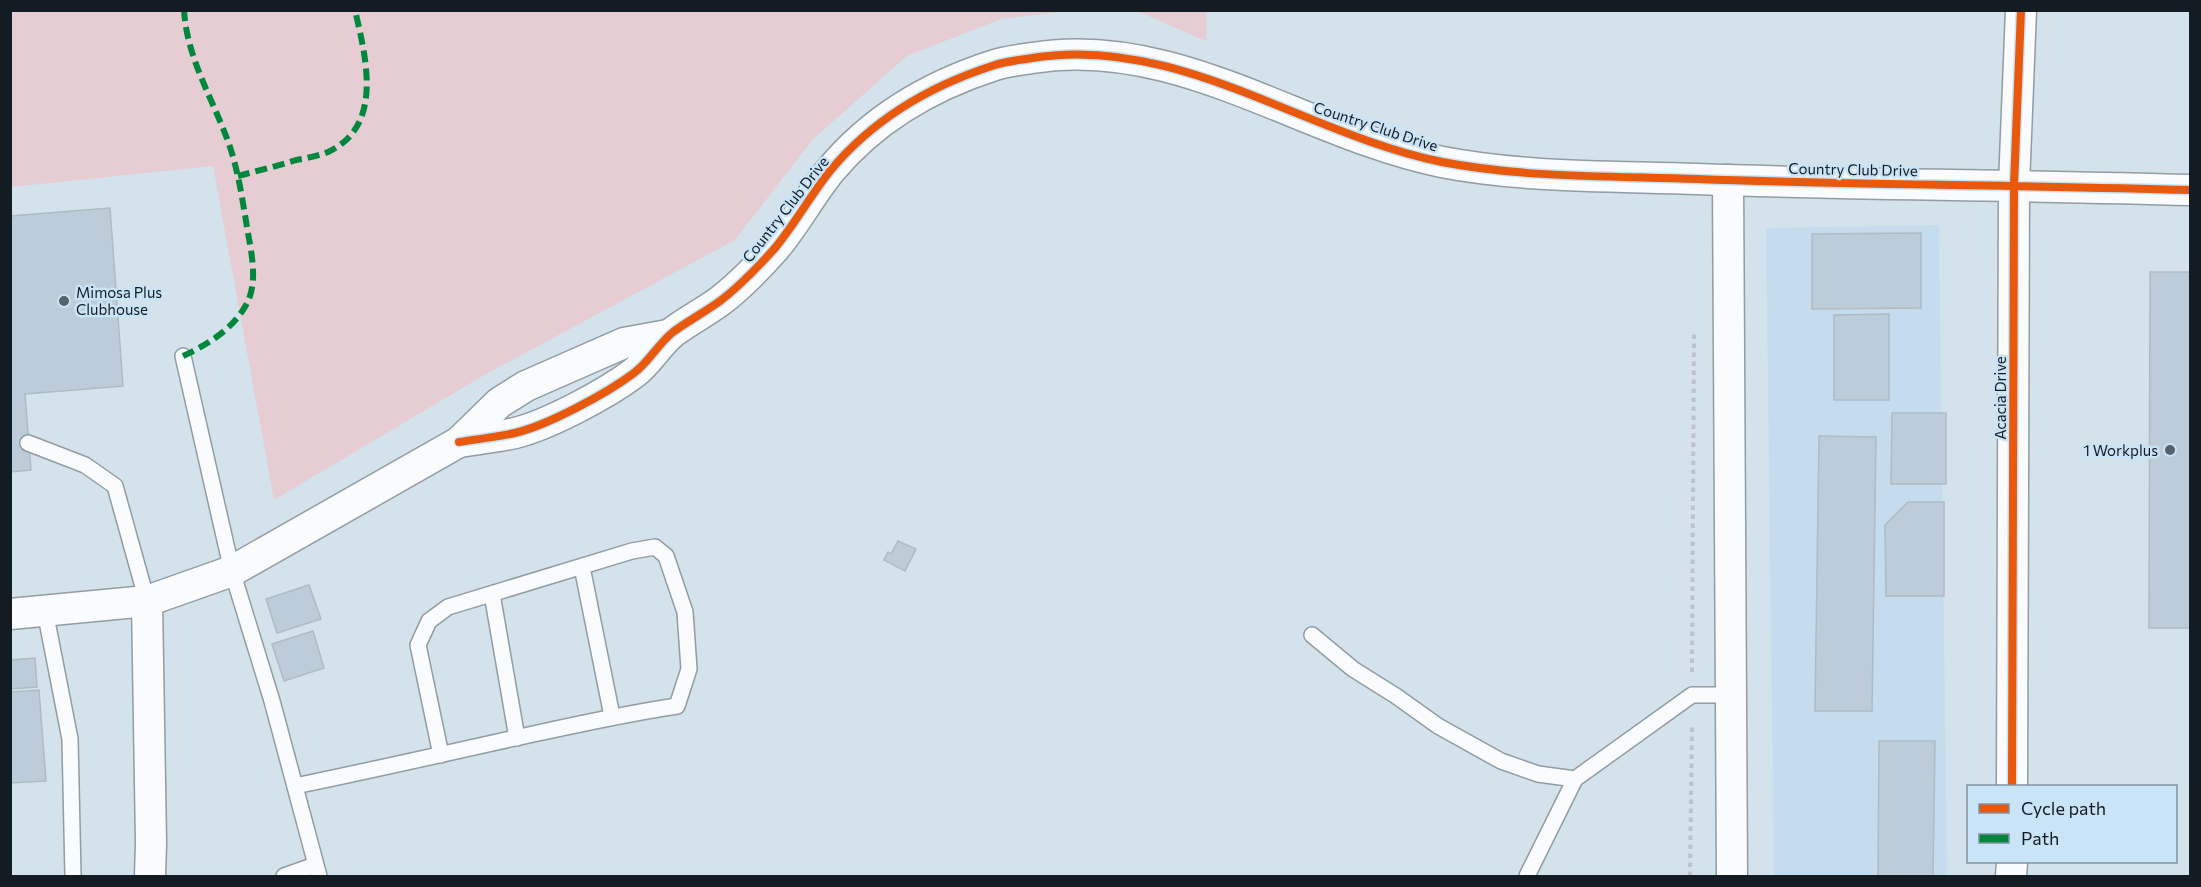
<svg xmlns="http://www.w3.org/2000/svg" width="2201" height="887" viewBox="0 0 2201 887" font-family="Commissioner,sans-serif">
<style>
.built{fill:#c5dcee}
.green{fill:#e6ccd3}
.building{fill:#bcccd9;stroke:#b0bbc3;stroke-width:1.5}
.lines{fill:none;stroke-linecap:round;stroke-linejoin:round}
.service-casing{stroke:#919ca3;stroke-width:18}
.minor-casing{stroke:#919ca3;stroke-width:33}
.path{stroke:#bec3c7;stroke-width:4;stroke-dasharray:4.5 4.5;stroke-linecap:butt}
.service{stroke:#f9fbfc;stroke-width:15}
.minor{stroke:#f9fbfc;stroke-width:30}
.quiet{stroke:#00873e;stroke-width:6;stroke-dasharray:12 6;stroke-linecap:butt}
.cycleway-casing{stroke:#c9e3f7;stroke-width:11}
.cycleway{stroke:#e8590c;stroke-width:8}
.poi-dot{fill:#576169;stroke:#c9e3f7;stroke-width:2}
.labels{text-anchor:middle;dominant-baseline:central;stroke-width:5;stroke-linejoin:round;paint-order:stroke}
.street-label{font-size:15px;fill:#131c23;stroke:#c9e3f7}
.poi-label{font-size:15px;fill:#131c23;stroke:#c9e3f7;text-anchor:start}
</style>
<rect width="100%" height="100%" fill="#d4e2ec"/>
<path class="built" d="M1939,225l8,651h-173l-8,-648z"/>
<g class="green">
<path d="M10,11l1,-1 1056,1 -66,8 -94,37 -94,83 -78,101 -249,134 -212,126 -61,-334 -202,21z"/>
<path d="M1137,11h70l-1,30z"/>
</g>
<g class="building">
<path d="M110,208l13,178 -98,8 6,76 -21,2v-256z"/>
<path d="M1921,233v75l-109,1v-75z"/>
<path d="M2150,272h40v356h-41z"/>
<path d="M1889,314v86h-55v-85z"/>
<path d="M1892,413h54v71h-55z"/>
<path d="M1819,436l57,1 -4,274h-57z"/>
<path d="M1908,502h36v94h-58l-1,-71z"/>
<path d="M898,541l18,8 -11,22 -21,-11 4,-8 3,2z"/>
<path d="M309,585l12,34 -44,14 -11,-34z"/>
<path d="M313,631l11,37 -40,13 -12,-37z"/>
<path d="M35,658l2,29 -26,2 -1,-29z"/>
<path d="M39,690l7,91 -36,2v-91z"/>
<path d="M1879,741h56l-2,135h-55z"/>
</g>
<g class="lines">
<defs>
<g id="service">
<path d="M183,356l49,215 40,130 47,175"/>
<path d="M28,443l57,22 30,21 32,115"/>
<path d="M582,567l30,149"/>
<path d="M492,594l25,144"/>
<path d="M45,611l25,128 3,137"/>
<path d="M1312,635l41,34 43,27 42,30 63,35 37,13 37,5 -48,97"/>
<path d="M1575,779l117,-84h38"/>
<path d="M295,786c68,-14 135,-29 202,-44 60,-13 119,-27 180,-36l12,-37 -4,-57 -19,-56 -11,-9 -23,4 -184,56 -19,14 -11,24 23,110"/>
<path d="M284,876l31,-11"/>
</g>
<g id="minor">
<path d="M1728,180l4,696"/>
<path d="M459,442c19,-3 38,-5 56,-9 33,-8 91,-39 119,-60 15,-11 24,-29 39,-41 15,-11 32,-20 47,-31 20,-15 38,-34 55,-53 20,-24 35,-52 55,-77 43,-52 102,-86 165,-106 12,-4 25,-5 37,-7 145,-24 272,76 410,104 83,16 171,14 255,17 165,6 329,6 493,11"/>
<path d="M147,601l4,242 -1,33"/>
<path d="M10,614l137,-13 85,-30 227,-129 40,-39 27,-17 98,-43 44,-8"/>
<path d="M2012,786l2,-601 7,-175"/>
<path d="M2011,876l1,-14"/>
</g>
</defs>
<use href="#service" class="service-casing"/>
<use href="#minor" class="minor-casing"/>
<g class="path">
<path d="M1692,672l2,-341"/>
<path d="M1690,876l2,-152"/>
</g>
<use href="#service" class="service"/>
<use href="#minor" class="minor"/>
<g class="quiet">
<path d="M238,176c19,-5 39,-10 58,-16 11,-2 22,-4 32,-8 56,-26 38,-94 27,-142"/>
<path d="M183,356c24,-11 50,-27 63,-51 12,-21 6,-49 2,-72 -5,-29 -9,-60 -19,-89 -16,-45 -42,-85 -45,-134"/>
</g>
<defs>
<g id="cycleway">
<path d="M459,442c19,-3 38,-5 56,-9 33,-8 91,-39 119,-60 15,-11 24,-29 39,-41 15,-11 32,-20 47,-31 20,-15 38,-34 55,-53 20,-24 35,-52 55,-77 43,-52 102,-86 165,-106 12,-4 25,-5 37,-7 145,-24 272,76 410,104 83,16 171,14 255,17 165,6 329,6 493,11"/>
<path d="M2012,786l2,-601 7,-175"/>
</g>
</defs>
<use href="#cycleway" class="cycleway-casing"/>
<use href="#cycleway" class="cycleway"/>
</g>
<g class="poi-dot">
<circle cx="64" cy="301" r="6"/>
<circle cx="2170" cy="450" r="6"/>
</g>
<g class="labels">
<g class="street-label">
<text transform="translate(1376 126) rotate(18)">Country Club Drive</text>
<text transform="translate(1853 169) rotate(1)">Country Club Drive</text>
<text transform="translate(785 209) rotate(-52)">Country Club Drive</text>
<text transform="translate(2000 398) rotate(-90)">Acacia Drive</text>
</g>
<g class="poi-label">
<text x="76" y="292">Mimosa Plus<tspan x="76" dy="17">Clubhouse</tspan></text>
<text x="2158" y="450" text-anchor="end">1 Workplus</text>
</g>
</g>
<rect width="2201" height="887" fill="none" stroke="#131c23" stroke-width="24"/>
<rect x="1967" y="785" width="210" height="78" fill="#c9e3f7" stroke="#8093a2" stroke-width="1.5"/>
<rect x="1979" y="804" width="30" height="9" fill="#e8590c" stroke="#8093a2" stroke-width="1.5"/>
<text x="2021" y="815" font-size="18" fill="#131c23">Cycle path</text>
<rect x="1979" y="834" width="30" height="9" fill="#00873e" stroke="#8093a2" stroke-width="1.5"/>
<text x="2021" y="845" font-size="18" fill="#131c23">Path</text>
</svg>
